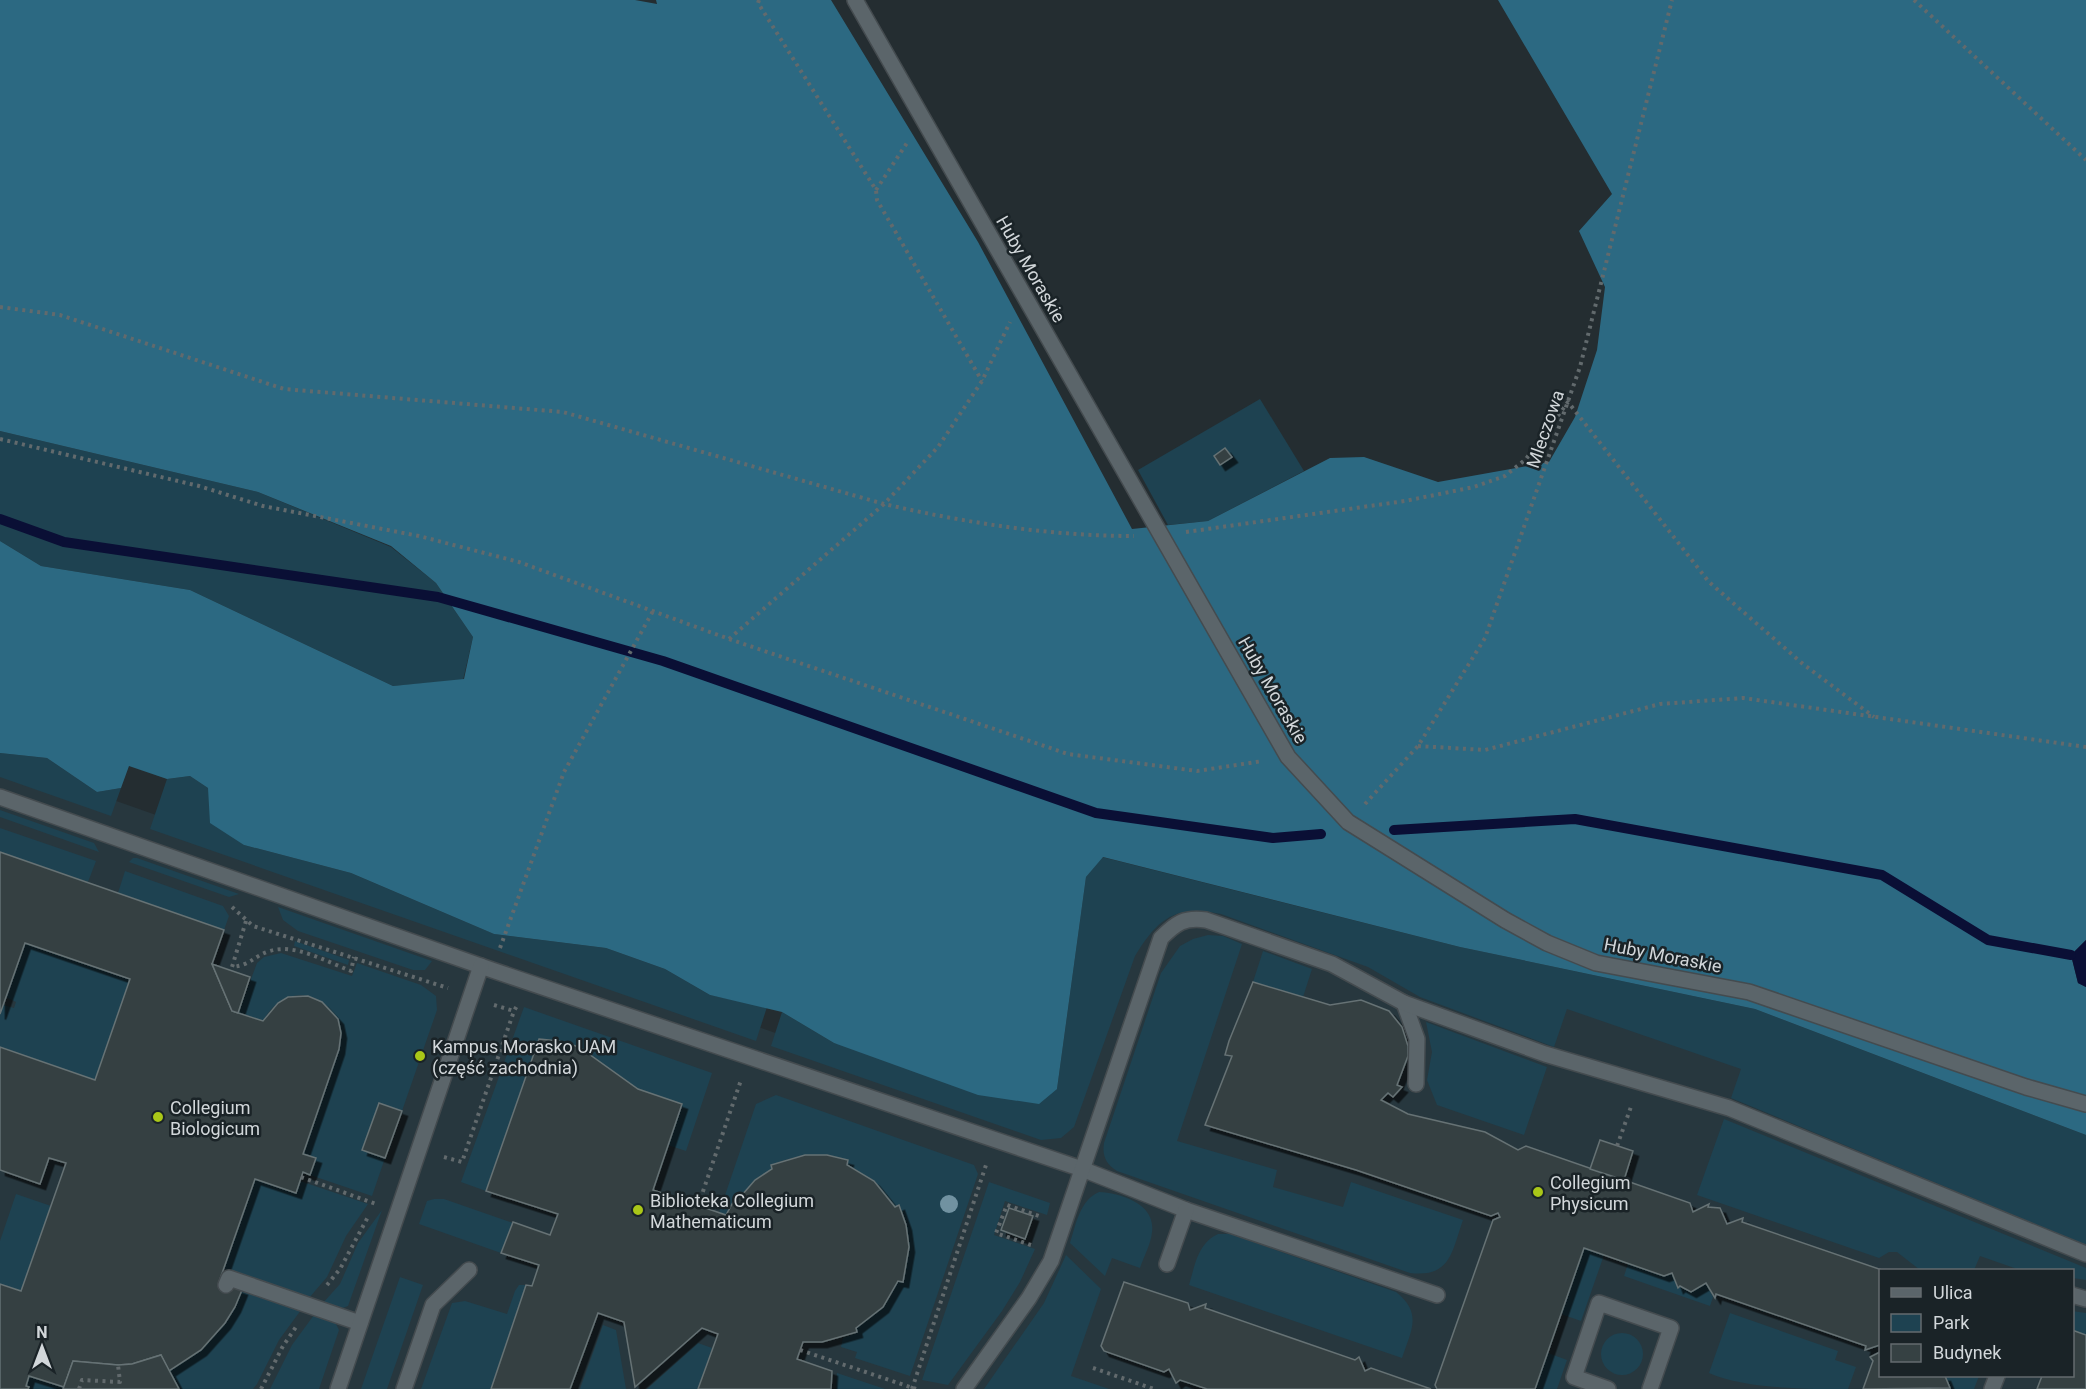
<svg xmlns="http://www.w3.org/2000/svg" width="2086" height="1389" viewBox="0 0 2086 1389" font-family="Roboto,sans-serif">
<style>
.built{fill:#27373e;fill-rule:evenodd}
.green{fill:#1e4251}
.forest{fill:#2c6982}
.water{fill:#0a0f35}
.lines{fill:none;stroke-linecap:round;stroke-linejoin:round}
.stream{stroke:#0a0f35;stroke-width:10}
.building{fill:#364143;stroke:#667274;stroke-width:1.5;filter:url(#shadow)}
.service-casing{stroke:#444b4f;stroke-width:18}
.minor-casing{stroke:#444b4f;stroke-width:18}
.path{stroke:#626a6d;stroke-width:4;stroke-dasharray:3 4.5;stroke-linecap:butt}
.service{stroke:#5b656a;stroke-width:15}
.minor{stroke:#5b656a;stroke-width:15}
.tree{fill:#7192a1}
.poi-dot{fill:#aac718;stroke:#1a2327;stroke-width:2}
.labels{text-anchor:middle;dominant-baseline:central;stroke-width:5;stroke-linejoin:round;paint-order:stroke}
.street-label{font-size:18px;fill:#d2d7da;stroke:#1a2327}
.poi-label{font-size:18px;fill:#d2d7da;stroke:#1a2327;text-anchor:start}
</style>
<defs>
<filter id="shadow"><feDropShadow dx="5.5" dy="5.5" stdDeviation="0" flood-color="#0009"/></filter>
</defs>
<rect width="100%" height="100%" fill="#242d31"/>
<path class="built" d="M0,760l1045,368 93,-246 948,267v240h-2086zM1880,1270h192v106h-192z"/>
<g class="green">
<path d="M1260,399l44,72 -96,50 -40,4 -30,-55z"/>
<path d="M0,431l258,61 133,55 45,36 37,54 -10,43 -70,6 -203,-96 -149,-24 -41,-25z"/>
<path d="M0,753l47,5 50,34 24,-4 -10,28 -111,-39z"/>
<path d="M190,776l18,12 36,57 107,28 143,61 112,14 59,21 45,26 57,12 -11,34 -606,-212 17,-50z"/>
<path d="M0,810l94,33 5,9 -99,-35z"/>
<path d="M0,828l96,33 -8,21 -88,-30z"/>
<path d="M1102,857l358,90 295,62 331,126v110l-355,-147 10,-29 -174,-60 -13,38 -134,-50 -52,-30 -147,-53c-45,-10 -63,4 -86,42l-61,171 -13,11 -20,2 -270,-94 11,-34 52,31 223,46 29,-212z"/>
<path d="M133,858h4l102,36 -10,3 -100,-35z"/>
<path d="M125,871l98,35 6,10 -5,14 -106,-37z"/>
<path d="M278,907l154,54 -7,9h-12l-115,-39 -15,-11z"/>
<path d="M1208,935l15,1 19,8 -65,197 100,29 -4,17 70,20 8,-25 112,38c-11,31 -12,58 -53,53l-293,-102c-11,-7 -15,-15 -13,-28l57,-170 19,-27 13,-7z"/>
<path d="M295,941l54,19 -1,5 -54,-19z"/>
<path d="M25,943l105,36 -35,101 -95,-33v-33l3,-9 11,3 2,-6 -10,-5z"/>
<path d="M1263,951l49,18 -9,28 -50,-15z"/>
<path d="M281,953l71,23 5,-13 64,22 15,11 1,14 -35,101 -23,-8 -16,46 22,9 -13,38 -62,-21 6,-17 -13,-4 36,-105c6,-53 -50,-75 -76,-28l-25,-8 19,-50 7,-6z"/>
<path d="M524,1007l188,66 -26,78 -18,-6 14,-41c-15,-4 -31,-7 -45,-15 -36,-21 -51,-50 -98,-50l-53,152 -25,-9z"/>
<path d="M1426,1022l121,45 -23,68 -87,-30 -10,-25 5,-28z"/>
<path d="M776,1095l198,70 4,9 -68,202 -55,-18 2,-6 -16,-5 2,-9 14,-5 -1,-5 27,-21 15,-26 5,1c7,-27 8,-51 -4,-77l-4,2 -21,-26 -27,-16v-5c-27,-7 -49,-6 -76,5l1,4 -17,11 -13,15 -4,-2 -12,22 -7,-2 37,-109z"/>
<path d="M1724,1119l362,149v12l-13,-2 -1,-8h-52l-40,-14 -6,14h-54l-23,-18h-8l-10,6 -182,-63z"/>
<path d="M255,1179l40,14 5,-12 68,23 -22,32 -19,41 -18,21 -85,-29z"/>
<path d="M989,1182l61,21 -3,12 -42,-14 -11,34 41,14 -15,33 -18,29 -54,74 -26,-5z"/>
<path d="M1099,1192c22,1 57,12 53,40 -1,12 -8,24 -12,36l-28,-10 -7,18 -35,-33c6,-19 10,-43 29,-51z"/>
<path d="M16,1194l35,12 -30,85 -21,-7v-43z"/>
<path d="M434,1199h10l69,24 -12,30 -82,-29 8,-23z"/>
<path d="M382,1210l-34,96 -8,3 -17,-6 17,-19 18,-41z"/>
<path d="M1218,1234h12l166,58c27,21 15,39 6,66l-213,-73c6,-20 9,-42 29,-51z"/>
<path d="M1584,1248l20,7 -23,66 -20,-7z"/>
<path d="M1066,1255l35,34 -30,87 38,13h-125l60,-86z"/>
<path d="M1628,1264l36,12 8,-3 7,14 13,3 14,-7 7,14 -3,9 -86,-30z"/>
<path d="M400,1277l23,8 -36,104h-26z"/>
<path d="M519,1285h7l-35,104h-70l31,-86 13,-2 42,13 8,-23z"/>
<path d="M242,1290l59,20 -22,30 -22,44 -4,5h-74l-10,-18c35,-21 57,-43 73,-81z"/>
<path d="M2072,1311l14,2v22l-13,-5z"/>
<path d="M1730,1313l108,38 -3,9 21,7 -8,22c-42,0 -103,0 -139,-16z"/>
<path d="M314,1315l21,7 4,8 -20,59h-49l22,-44z"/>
<path d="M603,1325l13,5 10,59h-46z"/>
<circle cx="1622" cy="1354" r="21"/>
<path d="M698,1343l14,5 -14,41h-51z"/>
<path d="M1548,1353l19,7 -10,29h-22z"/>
<path d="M837,1373l48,16h-49z"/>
<path d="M29,1376l35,11 -1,2h-35l-2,-3z"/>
<path d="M1945,1376h34l-5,13h-30l6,-2z"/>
</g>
<path class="forest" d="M0,0h635l22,4 -1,-4h175l147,242 154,287 76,-8 122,-63 34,-1 74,25 111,-20 26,-45 22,-67 8,-63 -26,-56 33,-37 -114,-194h588v940l-15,15 7,28 8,4v148l-331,-126 -295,-62 -357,-90 -17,20 -29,212 -18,15 -61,-9 -144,-52 -52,-31 -72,-17 -45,-26 -59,-21 -112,-14 -143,-61 -107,-28 -34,-22 -2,-35 -18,-12 -23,3 -38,-13 -8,22 -24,4 -50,-34 -47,-5v-212l41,25 149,24 203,96 71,-7 9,-42 -37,-54 -45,-37 -133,-54 -258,-61z"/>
<path class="water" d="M2086,940v47l-8,-4 -7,-28z"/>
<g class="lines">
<g class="stream">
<path d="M0,519l64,23 374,55 225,64 433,152 177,25 48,-4"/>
<path d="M1394,830l181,-11 307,56 106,65 83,15"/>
</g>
</g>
<g class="building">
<path d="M1225,448l7,9 -12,8 -6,-9z"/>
<path d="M0,852l224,78 -12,34 20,47 31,10 15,-18 10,-6 20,-1 14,6 16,17 3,14 -2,16 -36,105 13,4 -6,17 -7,-3 -7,21 -41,-14 -36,103 23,8 -7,17 -10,16 -24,27 -32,21 -8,-16 -29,9 -14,1 -45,-4 -9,26 -35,-11 -3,10 3,1 -1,2h-28v-105l21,7 45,-128 -17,-5 -9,26 -40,-14v-123l95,33 35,-101 -105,-36 -25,71z"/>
<path d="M212,964l38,13 -12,36 -6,-2z"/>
<path d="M1253,982l77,23 31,-5 28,11 13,16 6,19v10l-11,29 5,2 -9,10 -5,-4 -7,7 27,14 77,18 33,18 8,-4 98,34 66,23 3,9 16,-8 -1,3 12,1 7,16 16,-6 -1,4 140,48 -2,75 -15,5 1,-4 -150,-52 -1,4 -9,-15 -15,9 -11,-6 -2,2 -6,-15 -8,3 -80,-28 -49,141h-98l-2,-4 58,-165 7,-3 -2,-4 -7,3 -135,-46 -151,-45 27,-69 -7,-1 4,-14z"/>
<path d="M539,1039l20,2 20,6 59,42 44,15 -29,86 73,25 12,-22 4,2 13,-15 17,-11 -1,-4 34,-10h22l21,5 -1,5 27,16 21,26 4,-2 7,20 3,22 -6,35 -5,-1 -15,26 -27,21 1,4 -35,10h-19l-6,17 35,12 -1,18h-133l20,-55 -16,-6 -67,59 -11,-65 -26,-9 -28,76h-79l35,-104 6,1 7,-21 -38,-12 12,-31 37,13 8,-21 -72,-23z"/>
<path d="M379,1103l23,8 -17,47 -23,-8z"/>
<path d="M1600,1140l33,11 -9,29 -34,-11z"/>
<path d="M1009,1208l24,8 -8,23 -24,-9z"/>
<path d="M1124,1282l64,21 2,7 16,-6 -1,4 150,52 4,-3 6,14 6,-3 60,21h-224l-27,-9 -4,3 -7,-14 -5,3 -60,-21 -3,-5z"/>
<path d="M2072,1330l14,5v54h-49l5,-13h30z"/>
<path d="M1880,1352v24h65l5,12 -87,1 10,-28 -3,-4z"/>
<path d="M161,1355l18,34h-116l10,-28 45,4 14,-1z"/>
</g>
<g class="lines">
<defs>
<g id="service">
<path d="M0,797l492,173 590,199 104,41 251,85"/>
<path d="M1404,1003l13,36 -1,45"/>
<path d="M1167,1264l19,-54"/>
<path d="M226,1285l3,-7 131,45"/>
<path d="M2072,1295l14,4"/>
<path d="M338,1389l143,-423"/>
<path d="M404,1389l29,-84 36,-35"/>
<path d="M964,1389l65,-91 22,-37 110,-323c15,-15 23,-21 45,-18l126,44 72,39 141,51 184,54 357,146"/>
<path d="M1608,1389l-34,-12 25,-74 72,25 -21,61"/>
<path d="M1992,1389l5,-13"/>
</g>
<path id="minor" d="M855,0l433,757 60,65 157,98 42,23 49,20 153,29 277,95 60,17"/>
</defs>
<use href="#service" class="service-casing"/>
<use href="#minor" class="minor-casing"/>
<g class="path">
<path d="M759,0l-1,3 118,187 1,10 105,181"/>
<path d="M1914,0l172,160"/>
<path d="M876,190l31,-47"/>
<path d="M0,307l60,8 224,74 279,23 321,92 54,-57 44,-66 28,-59"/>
<path d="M0,439l199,47 64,20 156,30 100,26 210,77 339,115 129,17 66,-10"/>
<path d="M1186,532l219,-31 69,-14 31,-11 21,-17 42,-57 141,180 94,82 71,53"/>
<path d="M729,639l155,-135c83,19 166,32 250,32"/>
<path d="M1418,746l67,4 175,-46 83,-6 343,49"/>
<path d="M1365,804l53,-58 67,-108 95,-271 92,-367"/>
<path d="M232,907l21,19 195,62"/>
<path d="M246,921l-14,46c20,-2 21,-11 38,-16 25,-8 57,11 81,20l3,-14"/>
<path d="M500,948l64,-176 89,-161"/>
<path d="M494,1005l20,6"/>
<path d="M1617,1146l15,-42"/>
<path d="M444,1157l18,5 52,-151 4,-7"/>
<path d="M301,1177l75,27"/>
<path d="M698,1206l43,-126"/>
<path d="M1031,1245l-35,-12 11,-28 32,11"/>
<path d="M327,1285l13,-16 29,-54"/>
<path d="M800,1350l116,39"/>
<path d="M1093,1368l61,21"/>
<path d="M79,1389l3,-9 38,2 -2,-17"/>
<path d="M261,1389l22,-43 13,-19"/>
<path d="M912,1389l75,-227"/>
</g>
<use href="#service" class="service"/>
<use href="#minor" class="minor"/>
</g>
<circle class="tree" cx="949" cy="1204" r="9"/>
<g class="poi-dot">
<circle cx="420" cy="1056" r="6"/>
<circle cx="158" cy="1117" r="6"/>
<circle cx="1538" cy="1192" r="6"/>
<circle cx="638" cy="1210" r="6"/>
</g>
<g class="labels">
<g class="street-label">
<text transform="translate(1031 269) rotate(60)">Huby Moraskie</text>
<text transform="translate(1545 429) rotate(-71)">Mleczowa</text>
<text transform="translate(1273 690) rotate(60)">Huby Moraskie</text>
<text transform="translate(1663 955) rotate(11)">Huby Moraskie</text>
</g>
<g class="poi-label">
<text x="432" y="1046">Kampus Morasko UAM<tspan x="432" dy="21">(część zachodnia)</tspan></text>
<text x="170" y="1107">Collegium<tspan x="170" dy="21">Biologicum</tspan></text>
<text x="1550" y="1182">Collegium<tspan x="1550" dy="21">Physicum</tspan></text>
<text x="650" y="1200">Biblioteka Collegium<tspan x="650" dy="21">Mathematicum</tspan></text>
</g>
</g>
<rect x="1879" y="1269" width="195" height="108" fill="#1a2327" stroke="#646b6f" stroke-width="1.5"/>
<rect x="1891" y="1288" width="30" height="9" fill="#5b656a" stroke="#646b6f" stroke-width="1.5"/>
<text x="1933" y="1299" font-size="18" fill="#d2d7da">Ulica</text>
<rect x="1891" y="1314" width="30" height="18" fill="#1e4251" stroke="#646b6f" stroke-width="1.5"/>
<text x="1933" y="1329" font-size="18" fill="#d2d7da">Park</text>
<rect x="1891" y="1344" width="30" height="18" fill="#364143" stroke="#646b6f" stroke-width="1.5"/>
<text x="1933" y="1359" font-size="18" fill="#d2d7da">Budynek</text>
<g transform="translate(42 1347)" stroke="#1a2327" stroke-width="4.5" paint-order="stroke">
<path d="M0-4.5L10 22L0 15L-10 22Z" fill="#d2d7da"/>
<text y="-9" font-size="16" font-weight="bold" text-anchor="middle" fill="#d2d7da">N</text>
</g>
</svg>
